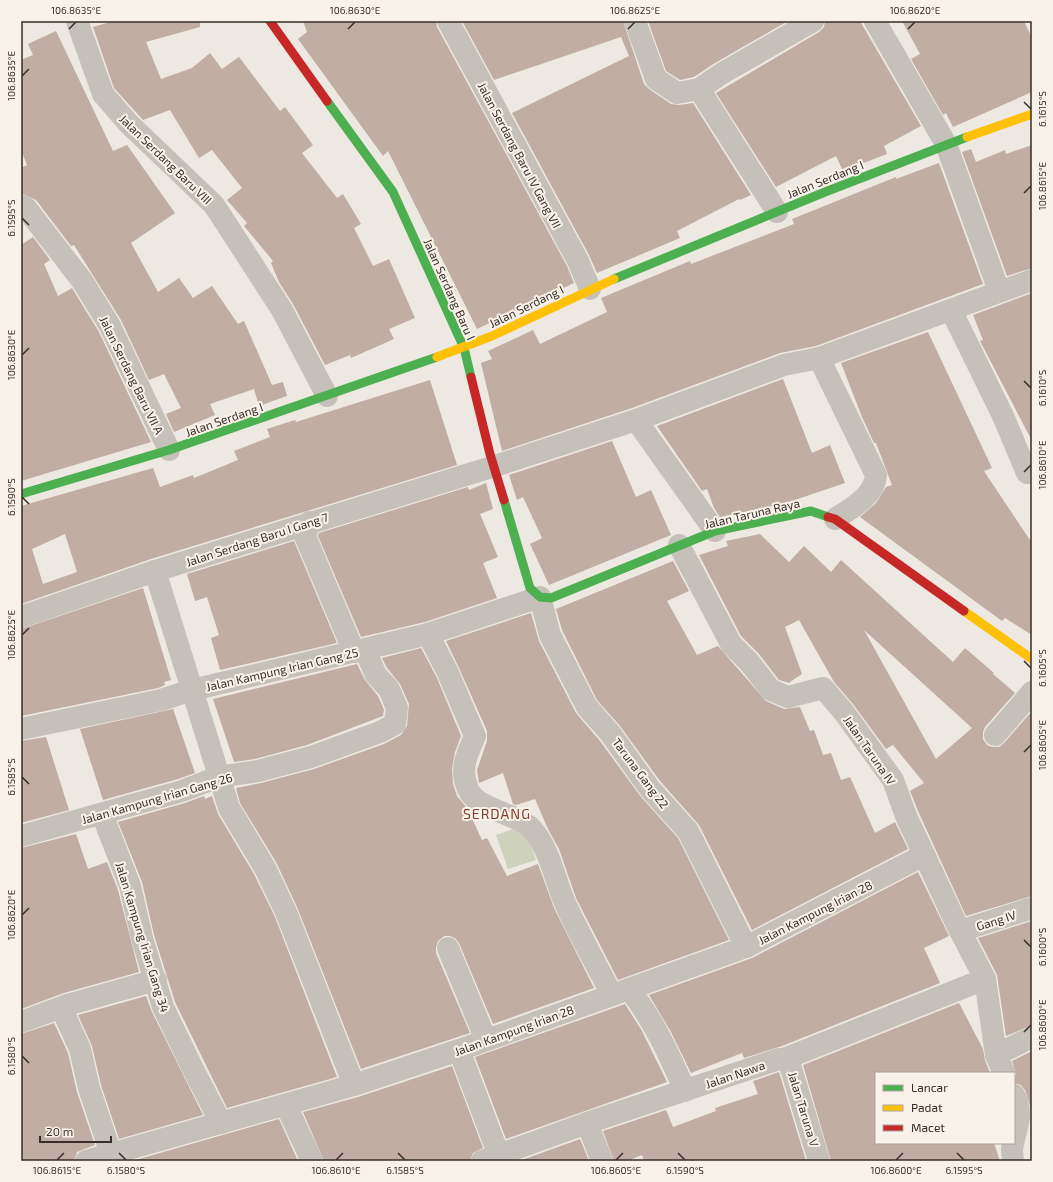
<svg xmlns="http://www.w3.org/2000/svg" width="1053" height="1182" viewBox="0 0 1053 1182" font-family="'Exo 2',sans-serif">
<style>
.green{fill:#ced2bd}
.building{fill:#c0ada4;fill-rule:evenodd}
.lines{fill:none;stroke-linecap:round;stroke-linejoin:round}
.street{stroke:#c6c0bb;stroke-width:22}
.fast{stroke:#4caf50;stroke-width:9}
.slow{stroke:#ffc107;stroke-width:9}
.jam{stroke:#c62828;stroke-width:9}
.ticks{fill:none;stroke:#372e29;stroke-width:1.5}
.labels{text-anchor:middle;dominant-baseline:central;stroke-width:4;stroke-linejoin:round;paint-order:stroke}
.street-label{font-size:12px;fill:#372e29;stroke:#f9f2ea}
.quarter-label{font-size:14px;letter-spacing:1px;fill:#813e26;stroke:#f9f2ea}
.neatline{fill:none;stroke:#372e29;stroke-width:1.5}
.ticks-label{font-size:10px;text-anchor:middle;fill:#372e29}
</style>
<rect width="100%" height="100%" fill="#ede8e2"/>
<path class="green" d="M524,825l12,35 -28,9 -12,-34z"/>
<g class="building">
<path d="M114,21h86v6l-54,15 15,37 31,-11 18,-15 12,16 17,-12 41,54 5,-4 28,38 -11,8 35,45 6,-4 18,30 -7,4 19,38 16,-7 26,59 -26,11 5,10 -43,19 -1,-3 -25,10 -32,-61 -14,-22 -8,-19 2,-2 -29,-35 3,-3 -20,-23 15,-12 -30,-38 -13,8 -29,-48 -27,10 -29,-32 -21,-61z"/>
<path d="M303,21h133l1,6 130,239 7,17 -97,46 -89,-178 -5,5 -85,-117 9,-7z"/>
<path d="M462,21h161l21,63 5,5 22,15 8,1 14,-2 58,92 -11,5 -1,-1 -62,32 3,7 -83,35 -8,-18 -77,-142 117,-57 -8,-19 -127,43z"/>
<path d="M648,21h140l-73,42 -21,14 -14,3 -14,-9z"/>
<path d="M825,21h35l61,105 -37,20 3,8 -44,17 -7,-15 -60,31 -60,-94 103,-61 5,-5z"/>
<path d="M902,21h122l8,17v54l-79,35 -7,-14 -3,2 -32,-56 9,-5z"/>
<path d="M56,31l57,120 14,-6 48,68 -44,30 27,49 21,-14 14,20 19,-12 26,38 6,-3 28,64 11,-3 4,14 -28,10 -5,-17 -44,15 5,11 -41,17 -8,-18 15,-6 -17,-34 -15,6 -28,-60 -47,-75 -3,1 -35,-46 -15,-7v-25l6,-3 -6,-15v-90l12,-5 -5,-11z"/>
<path d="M1032,145v123l-25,8 -45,-124 9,-3 5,13 29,-12 1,4z"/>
<path d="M939,163l44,121 -167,62 -36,7 -148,55 -130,43 -21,-88 11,-4 -4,-8 45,-21 7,14 67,-32 -6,-14 89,-37 1,3 103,-40 -2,-5 104,-42v2z"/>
<path d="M33,237l17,23 -6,4 14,32 14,-8 27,44 52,110 -130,39v-236z"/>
<path d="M1032,293v148l-52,-100 3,-1 -10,-25z"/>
<path d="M928,332l64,136 -8,3 48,72v92l-27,-17 -3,3 -142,-104 16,-14 10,-16 6,-2 -16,-42h-2l-12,-26 -21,-54z"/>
<path d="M783,379l29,74 18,-8 15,38 -62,21 -63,13 -6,-9 -7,-19 -5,2 -45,-65z"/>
<path d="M430,380l27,85 -306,94 -130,45v-98l132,-38 7,19 33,-12 1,3 44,-18 -4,-9 36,-14 -3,-8 28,-9 1,2zM65,534l12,38 -34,12 -11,-35z"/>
<path d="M612,441l24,56 15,-7 20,45 -122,50 -19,-41 12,-6 -19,-41 -6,3 -8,-25z"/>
<path d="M486,483l7,26 -13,5 18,43 -15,6 14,35 -72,24 -64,15 -43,-101 1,-3 149,-46 1,3z"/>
<path d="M760,534l29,28 15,-16 27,26 10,-12 112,102 12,-14 29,25 -1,1 22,19 -30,34 -2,5v7l4,6 5,2h7l5,-4 28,-32v185l-66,20 -48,-105 -8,-20 14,-8 -31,-38 -7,4 -33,-45 -19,-22 -35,-62 -14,7 17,47 -12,8v1l-11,-3 -20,-26 -18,-18 -42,-81 29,-9 -2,-5zM864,630l108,98 -36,31z"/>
<path d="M294,541l43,102 -117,27 -9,-32 8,-3 -12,-38 -12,4 -8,-27z"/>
<path d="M673,561l16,30 -22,10 30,54 21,-9 48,55 18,8 16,-2 10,24 4,-1 9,25 8,-2 10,27 9,-3 25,56 20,-11 13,27 -156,81 -53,-105 -39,-44 -40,-55 -23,-26 -35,-70 -6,-21z"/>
<path d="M143,588l28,92 -7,2 1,3 -7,3 -137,28v-87z"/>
<path d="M531,613l8,28 37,72 24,28 41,56 37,41 51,102 -111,40 -42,-82 -17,-49 -11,-20 -13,-30 -19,6 -3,-1 -10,-31 -24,10 -2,-13 10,-29v-10l-28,-63 -13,-27z"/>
<path d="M421,648l16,30 24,58 -6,16 -3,17 1,15 4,12 10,12 15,32 5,-2 20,38 31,-12 16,44 40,80 -101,36 -34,-81 -4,-5 -5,-2h-6l-6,5 -2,6v6l34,80 -109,36 -64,-162 -21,-45 -36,-59 -4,-15 25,-5 53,-14 70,-25 17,-9 6,-9 2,-22 -9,-20 -13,-16 -5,-10z"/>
<path d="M357,664l8,16 13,16 6,14 -1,6 -76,29 -52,14 -21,3 -21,-63z"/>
<path d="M173,709l22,64 -17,6 -75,21 -23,-71z"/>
<path d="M46,737l23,73 -48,13v-82z"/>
<path d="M204,796l1,3 7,-3 6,18 36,60 21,43 62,160 -110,31 -52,-106 -21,-67 -12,-53 -24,-60 67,-19z"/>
<path d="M76,834l12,35 19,-7 11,28 21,82 -75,21 -43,16v-161z"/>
<path d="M918,872l31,64 -25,12 16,35 -158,63 -38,12 -2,-5 -51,20 -20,-41 -22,-37 103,-37z"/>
<path d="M1032,921v104l-26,11 -9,-61 -19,-37z"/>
<path d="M146,996l6,16 51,103 -84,24 -18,-54 -9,-39 -14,-31z"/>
<path d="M959,1003l24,46 2,11 5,13h-114v70h118l6,18h-169l-28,-96z"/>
<path d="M625,1004l17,27 25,51 -161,57 -31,-82z"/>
<path d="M54,1023l14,30 9,39 18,53 -18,7 -3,9h-53v-127z"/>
<path d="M1032,1051v57l-1,1 -6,-19 -4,-5 -7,-2 2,-9 -4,-13z"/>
<path d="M452,1066l31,82 -10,5 -3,8h-146l-21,-49 55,-15z"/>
<path d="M779,1072l27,89h-162l-2,-6 -15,6h-13l-11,-30 63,-21 7,17 43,-16 -1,-3 43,-14 -5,-13z"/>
<path d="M279,1119l19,42h-166l94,-27z"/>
<path d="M580,1139l9,22h-70z"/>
</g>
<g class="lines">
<g class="street">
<path d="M77,21l26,73 25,29 86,82 68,105 45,86"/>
<path d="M448,21l130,240 12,28"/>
<path d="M635,21l21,58 21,14 22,-4 22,-15 92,-53"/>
<path d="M875,21l71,123 53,147"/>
<path d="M699,89l78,123"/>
<path d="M21,205l5,3 57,74 27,44 59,124"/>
<path d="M951,310l52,106 24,57"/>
<path d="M819,358l57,117c-1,21 -26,34 -41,44"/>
<path d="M636,420l79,111"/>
<path d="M310,522l-5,14 49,116"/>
<path d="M679,545l52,99 18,18 22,28 17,7 35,-9 20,23 50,69 13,36 50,107 29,56 11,76 8,18"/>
<path d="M155,571l74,237 36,60 21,44 68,173"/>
<path d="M21,617l134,-46 340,-105 141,-46 148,-55 35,-7 213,-78"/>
<path d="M428,634l20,39 27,63c-8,18 -16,34 -7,53 9,21 46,23 63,39 19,20 23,50 34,75 14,31 31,61 47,92"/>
<path d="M21,729l140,-29 31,-10 236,-56 112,-37 10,38 37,72 23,26 40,56 38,42 58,116"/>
<path d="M995,735l37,-43"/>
<path d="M102,814l28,72 12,52 21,69 29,60 29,56"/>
<path d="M21,836l161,-45 36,-14 40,-6 53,-14 69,-25 15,-8 2,-16 -8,-19 -13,-14 -11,-25"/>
<path d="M960,931l72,-23"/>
<path d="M448,948l38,92"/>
<path d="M629,989c24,30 41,67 56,102"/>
<path d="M67,1005l-2,11 15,33 9,39 22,66"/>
<path d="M21,1022l46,-17 89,-25"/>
<path d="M459,1050l42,111"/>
<path d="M996,1055l36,-18"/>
<path d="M784,1059l6,6 29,96"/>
<path d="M1014,1095c9,18 4,27 0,45"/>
<path d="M286,1105l26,56"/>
<path d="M587,1123l15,38"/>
<path d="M86,1161l268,-76 105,-35 287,-103 178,-92"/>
<path d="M482,1161l105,-38 192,-64h5l201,-80"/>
<path d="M1013,1161l-1,-11 1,-7"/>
</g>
<g class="fast">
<path d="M327,101l66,91 71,156 7,29"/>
<path d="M614,279l211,-87 142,-55"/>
<path d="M21,494l148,-44 268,-93"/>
<path d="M504,500l26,88 10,9 11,1 164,-67 96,-20 17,6"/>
</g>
<g class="slow">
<path d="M967,137l65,-23"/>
<path d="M437,357l55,-21 122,-57"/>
<path d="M964,611l68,48"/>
</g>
<g class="jam">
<path d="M270,21l57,80"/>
<path d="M471,377l19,77 14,46"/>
<path d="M828,517l7,2 129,92"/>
</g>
</g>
<path class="ticks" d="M69,29l7,-7M348,29l7,-7M628,29l7,-7M908,29l7,-7M22,76l7,-7M1024,102l7,7M1024,193l7,-7M22,218l7,7M22,355l7,-7M1024,381l7,7M1024,472l7,-7M22,497l7,7M22,635l7,-7M1024,661l7,7M1024,752l7,-7M22,777l7,7M22,915l7,-7M1024,940l7,7M1024,1032l7,-7M22,1056l7,7M119,1153l7,7M398,1153l7,7M678,1153l7,7M957,1153l7,7M57,1160l7,-7M336,1160l7,-7M616,1160l7,-7M896,1160l7,-7"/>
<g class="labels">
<g class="street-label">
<text transform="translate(520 155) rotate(62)">Jalan Serdang Baru IV Gang VII</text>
<text transform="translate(166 159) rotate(44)">Jalan Serdang Baru VIII</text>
<text transform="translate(825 179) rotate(-22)">Jalan Serdang I</text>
<text transform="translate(450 289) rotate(66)">Jalan Serdang Baru I</text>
<text transform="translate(526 306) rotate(-26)">Jalan Serdang I</text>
<text transform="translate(132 375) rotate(64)">Jalan Serdang Baru VII A</text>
<text transform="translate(224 419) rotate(-19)">Jalan Serdang I</text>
<text transform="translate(752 513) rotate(-13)">Jalan Taruna Raya</text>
<text transform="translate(257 539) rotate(-18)">Jalan Serdang Baru I Gang 7</text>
<text transform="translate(282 669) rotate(-13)">Jalan Kampung Irian Gang 25</text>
<text transform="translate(870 750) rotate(55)">Jalan Taruna IV</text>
<text transform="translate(641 773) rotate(53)">Taruna Gang 22</text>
<text transform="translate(157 798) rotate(-16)">Jalan Kampung Irian Gang 26</text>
<text transform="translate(815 912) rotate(-27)">Jalan Kampung Irian 28</text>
<text transform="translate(996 920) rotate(-18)">Gang IV</text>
<text transform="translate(143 937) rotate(73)">Jalan Kampung Irian Gang 34</text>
<text transform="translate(514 1030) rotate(-20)">Jalan Kampung Irian 28</text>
<text transform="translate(735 1074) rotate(-19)">Jalan Nawa</text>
<text transform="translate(804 1109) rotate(73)">Jalan Taruna V</text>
</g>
<g class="quarter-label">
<text x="497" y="813">SERDANG</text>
</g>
</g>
<rect width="1053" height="1182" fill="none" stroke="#f9f2ea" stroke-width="44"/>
<rect x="875" y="1072" width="140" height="72" fill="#f9f2ea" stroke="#aba49d"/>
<rect x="883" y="1085" width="20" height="6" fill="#4caf50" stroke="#aba49d"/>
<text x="911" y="1092" font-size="12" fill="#372e29">Lancar</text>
<rect x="883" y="1105" width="20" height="6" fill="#ffc107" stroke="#aba49d"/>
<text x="911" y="1112" font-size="12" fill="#372e29">Padat</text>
<rect x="883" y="1125" width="20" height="6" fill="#c62828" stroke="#aba49d"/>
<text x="911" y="1132" font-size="12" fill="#372e29">Macet</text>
<path d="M40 1136v6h71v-6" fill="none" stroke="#372e29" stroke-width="2"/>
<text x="46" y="1136" font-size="12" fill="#372e29" stroke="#f9f2ea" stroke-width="3" paint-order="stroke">20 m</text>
<rect x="22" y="22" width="1009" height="1138" class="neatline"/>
<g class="ticks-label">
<text x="76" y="14">106.8635°E</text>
<text x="355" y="14">106.8630°E</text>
<text x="635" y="14">106.8625°E</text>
<text x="915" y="14">106.8620°E</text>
<text transform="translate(11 76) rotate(-90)" y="4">106.8635°E</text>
<text transform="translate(1042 109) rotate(-90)" y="4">6.1615°S</text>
<text transform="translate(1042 186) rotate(-90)" y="4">106.8615°E</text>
<text transform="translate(11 218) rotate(-90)" y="4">6.1595°S</text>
<text transform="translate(11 355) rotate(-90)" y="4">106.8630°E</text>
<text transform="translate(1042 388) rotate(-90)" y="4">6.1610°S</text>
<text transform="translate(1042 465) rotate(-90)" y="4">106.8610°E</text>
<text transform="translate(11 497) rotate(-90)" y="4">6.1590°S</text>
<text transform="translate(11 635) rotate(-90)" y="4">106.8625°E</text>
<text transform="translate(1042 668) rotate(-90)" y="4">6.1605°S</text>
<text transform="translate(1042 745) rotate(-90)" y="4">106.8605°E</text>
<text transform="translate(11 777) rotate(-90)" y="4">6.1585°S</text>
<text transform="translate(11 915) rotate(-90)" y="4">106.8620°E</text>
<text transform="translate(1042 947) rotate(-90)" y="4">6.1600°S</text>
<text transform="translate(1042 1025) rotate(-90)" y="4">106.8600°E</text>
<text transform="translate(11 1056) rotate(-90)" y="4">6.1580°S</text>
<text x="57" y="1174">106.8615°E</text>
<text x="126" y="1174">6.1580°S</text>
<text x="336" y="1174">106.8610°E</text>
<text x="405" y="1174">6.1585°S</text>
<text x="616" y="1174">106.8605°E</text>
<text x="685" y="1174">6.1590°S</text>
<text x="896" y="1174">106.8600°E</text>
<text x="964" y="1174">6.1595°S</text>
</g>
</svg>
